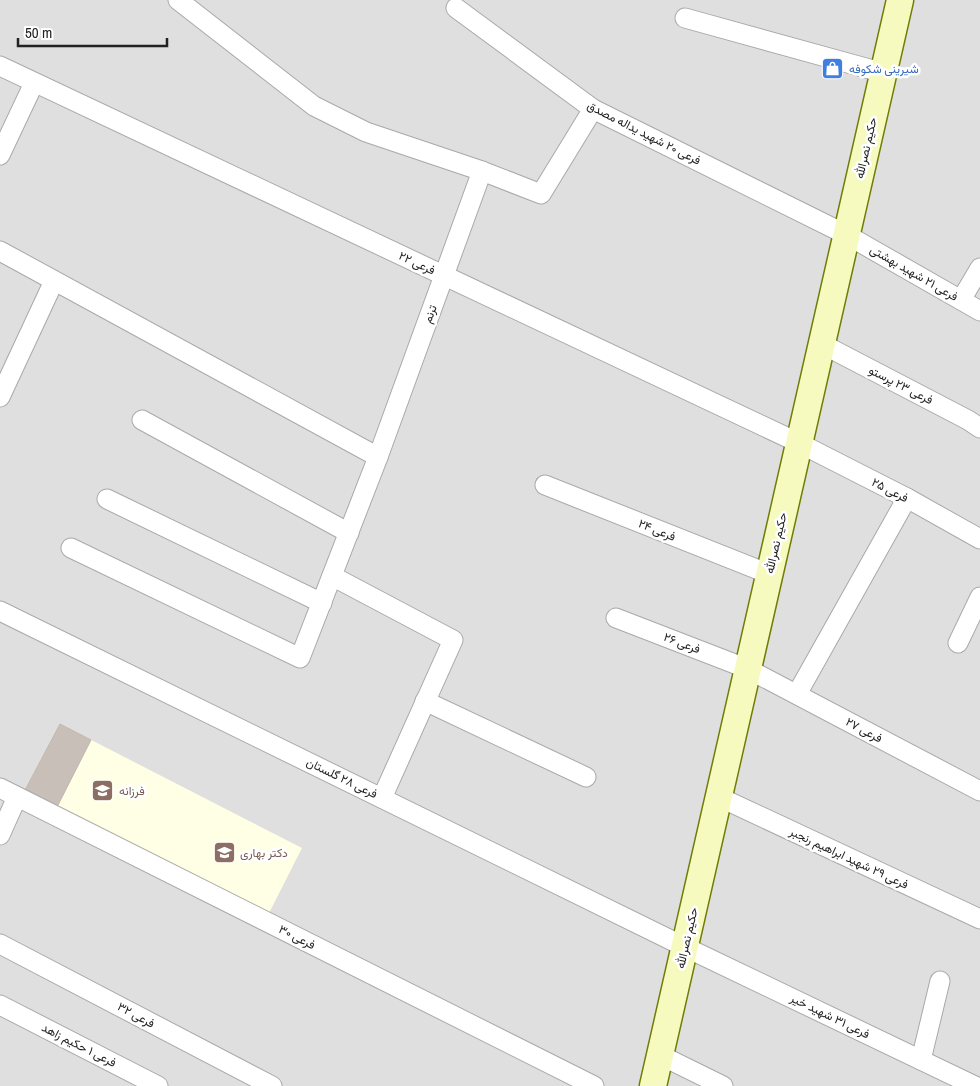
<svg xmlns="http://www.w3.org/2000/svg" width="980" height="1086" viewBox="0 0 980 1086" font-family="'Archivo Narrow',Vazirmatn,sans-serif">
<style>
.residential{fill:#e0dfdf}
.education{fill:#ffffe5}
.building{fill:#c7bfb8;stroke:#c4b6ab}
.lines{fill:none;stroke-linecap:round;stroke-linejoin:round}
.street-casing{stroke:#a9a9a9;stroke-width:21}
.secondary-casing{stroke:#707d05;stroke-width:29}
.street{stroke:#fff;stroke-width:19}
.secondary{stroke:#f7fabf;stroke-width:26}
.labels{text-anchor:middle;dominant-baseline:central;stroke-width:5;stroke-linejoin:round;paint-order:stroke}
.shop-label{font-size:12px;fill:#366cbe;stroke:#fff;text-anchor:start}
.street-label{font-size:12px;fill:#222;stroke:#fff}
.education-label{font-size:12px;fill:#785e54;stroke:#fff;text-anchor:start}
</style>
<rect width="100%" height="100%" fill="#f2efe9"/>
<rect class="residential" x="0" y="0" width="980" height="1086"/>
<path class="education" d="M60,724l242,124 -35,69 -244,-123z"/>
<path class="building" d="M60,724l31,16 -36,71 -32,-17z"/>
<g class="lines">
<defs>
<g id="street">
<path d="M178,0l136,106 52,26 116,39 59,23 52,-85"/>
<path d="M456,8l137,101 254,126 133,76"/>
<path d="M685,18l199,55"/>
<path d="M0,66l799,377 108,55 73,41"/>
<path d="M0,155l34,-72"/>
<path d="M0,251l378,206"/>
<path d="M961,300l19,-32"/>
<path d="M822,344l146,76 12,8"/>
<path d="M0,397l54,-116"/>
<path d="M142,420l207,113"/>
<path d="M545,485l224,89"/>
<path d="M107,499l215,104"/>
<path d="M71,548l229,110 78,-201 104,-286"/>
<path d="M332,576l121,64 -71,158"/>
<path d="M0,611l685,336 290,139"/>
<path d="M616,618l132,51 232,122"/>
<path d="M958,643l22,-46"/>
<path d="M797,694l110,-196"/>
<path d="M425,701l161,76"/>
<path d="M0,788l594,298"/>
<path d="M719,797l261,122"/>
<path d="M0,835l17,-38"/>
<path d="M0,944l272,142"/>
<path d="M0,1005l158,81"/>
<path d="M660,1055l63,31"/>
<path d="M921,1060l19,-79"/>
</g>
<path id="secondary" d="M653,1086l247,-1086"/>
</defs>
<use href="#street" class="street-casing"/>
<use href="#secondary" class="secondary-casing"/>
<use href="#street" class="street"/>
<use href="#secondary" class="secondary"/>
</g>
<defs>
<symbol id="shop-square" viewBox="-11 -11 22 22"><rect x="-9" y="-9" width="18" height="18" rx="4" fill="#3f7fe0" stroke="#fff"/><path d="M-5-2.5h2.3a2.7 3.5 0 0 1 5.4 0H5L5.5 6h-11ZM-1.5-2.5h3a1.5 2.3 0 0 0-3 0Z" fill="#fff"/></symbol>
<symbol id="school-square" viewBox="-11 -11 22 22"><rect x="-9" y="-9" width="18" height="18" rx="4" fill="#8d6e63" stroke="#fff"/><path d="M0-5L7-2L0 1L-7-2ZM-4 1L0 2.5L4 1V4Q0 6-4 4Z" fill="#fff"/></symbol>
</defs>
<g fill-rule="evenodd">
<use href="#shop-square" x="820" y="56" width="25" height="25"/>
<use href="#school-square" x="90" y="778" width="25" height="25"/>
<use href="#school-square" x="212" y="840" width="25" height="25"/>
</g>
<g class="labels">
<g class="shop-label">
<text x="849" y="69">شیرینی شکوفه</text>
</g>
<g class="street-label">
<text transform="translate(644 133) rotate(27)">فرعی ۲۰ شهید یداله مصدق</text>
<text transform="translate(866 148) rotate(-77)">حکیم نصرالله</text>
<text transform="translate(417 263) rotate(25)">فرعی ۲۲</text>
<text transform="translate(914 273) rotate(30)">فرعی ۲۱ شهید بهشتی</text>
<text transform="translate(430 314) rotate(-70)">ترنم</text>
<text transform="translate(901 385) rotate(27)">فرعی ۲۳ پرستو</text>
<text transform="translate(890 490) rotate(27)">فرعی ۲۵</text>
<text transform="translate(657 530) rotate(22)">فرعی ۲۴</text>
<text transform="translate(776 543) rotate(-77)">حکیم نصرالله</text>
<text transform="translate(682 643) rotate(21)">فرعی ۲۶</text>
<text transform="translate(864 730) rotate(28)">فرعی ۲۷</text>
<text transform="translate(342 778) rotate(26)">فرعی ۲۸ گلستان</text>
<text transform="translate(849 858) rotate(25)">فرعی ۲۹ شهید ابراهیم رنجبر</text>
<text transform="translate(297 937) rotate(27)">فرعی ۳۰</text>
<text transform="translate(687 938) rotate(-77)">حکیم نصرالله</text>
<text transform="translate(136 1015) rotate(28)">فرعی ۳۲</text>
<text transform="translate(830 1016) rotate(26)">فرعی ۳۱ شهید خیر</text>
<text transform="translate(79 1045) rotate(27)">فرعی ۱ حکیم زاهد</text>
</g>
<g class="education-label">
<text x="119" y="791">فرزانه</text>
<text x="240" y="853">دکتر بهاری</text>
</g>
</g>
<path d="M18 38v8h149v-8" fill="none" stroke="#222222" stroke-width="2.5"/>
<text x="25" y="38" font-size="15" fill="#222222" stroke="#ffffff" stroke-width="4" paint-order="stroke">50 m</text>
</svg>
